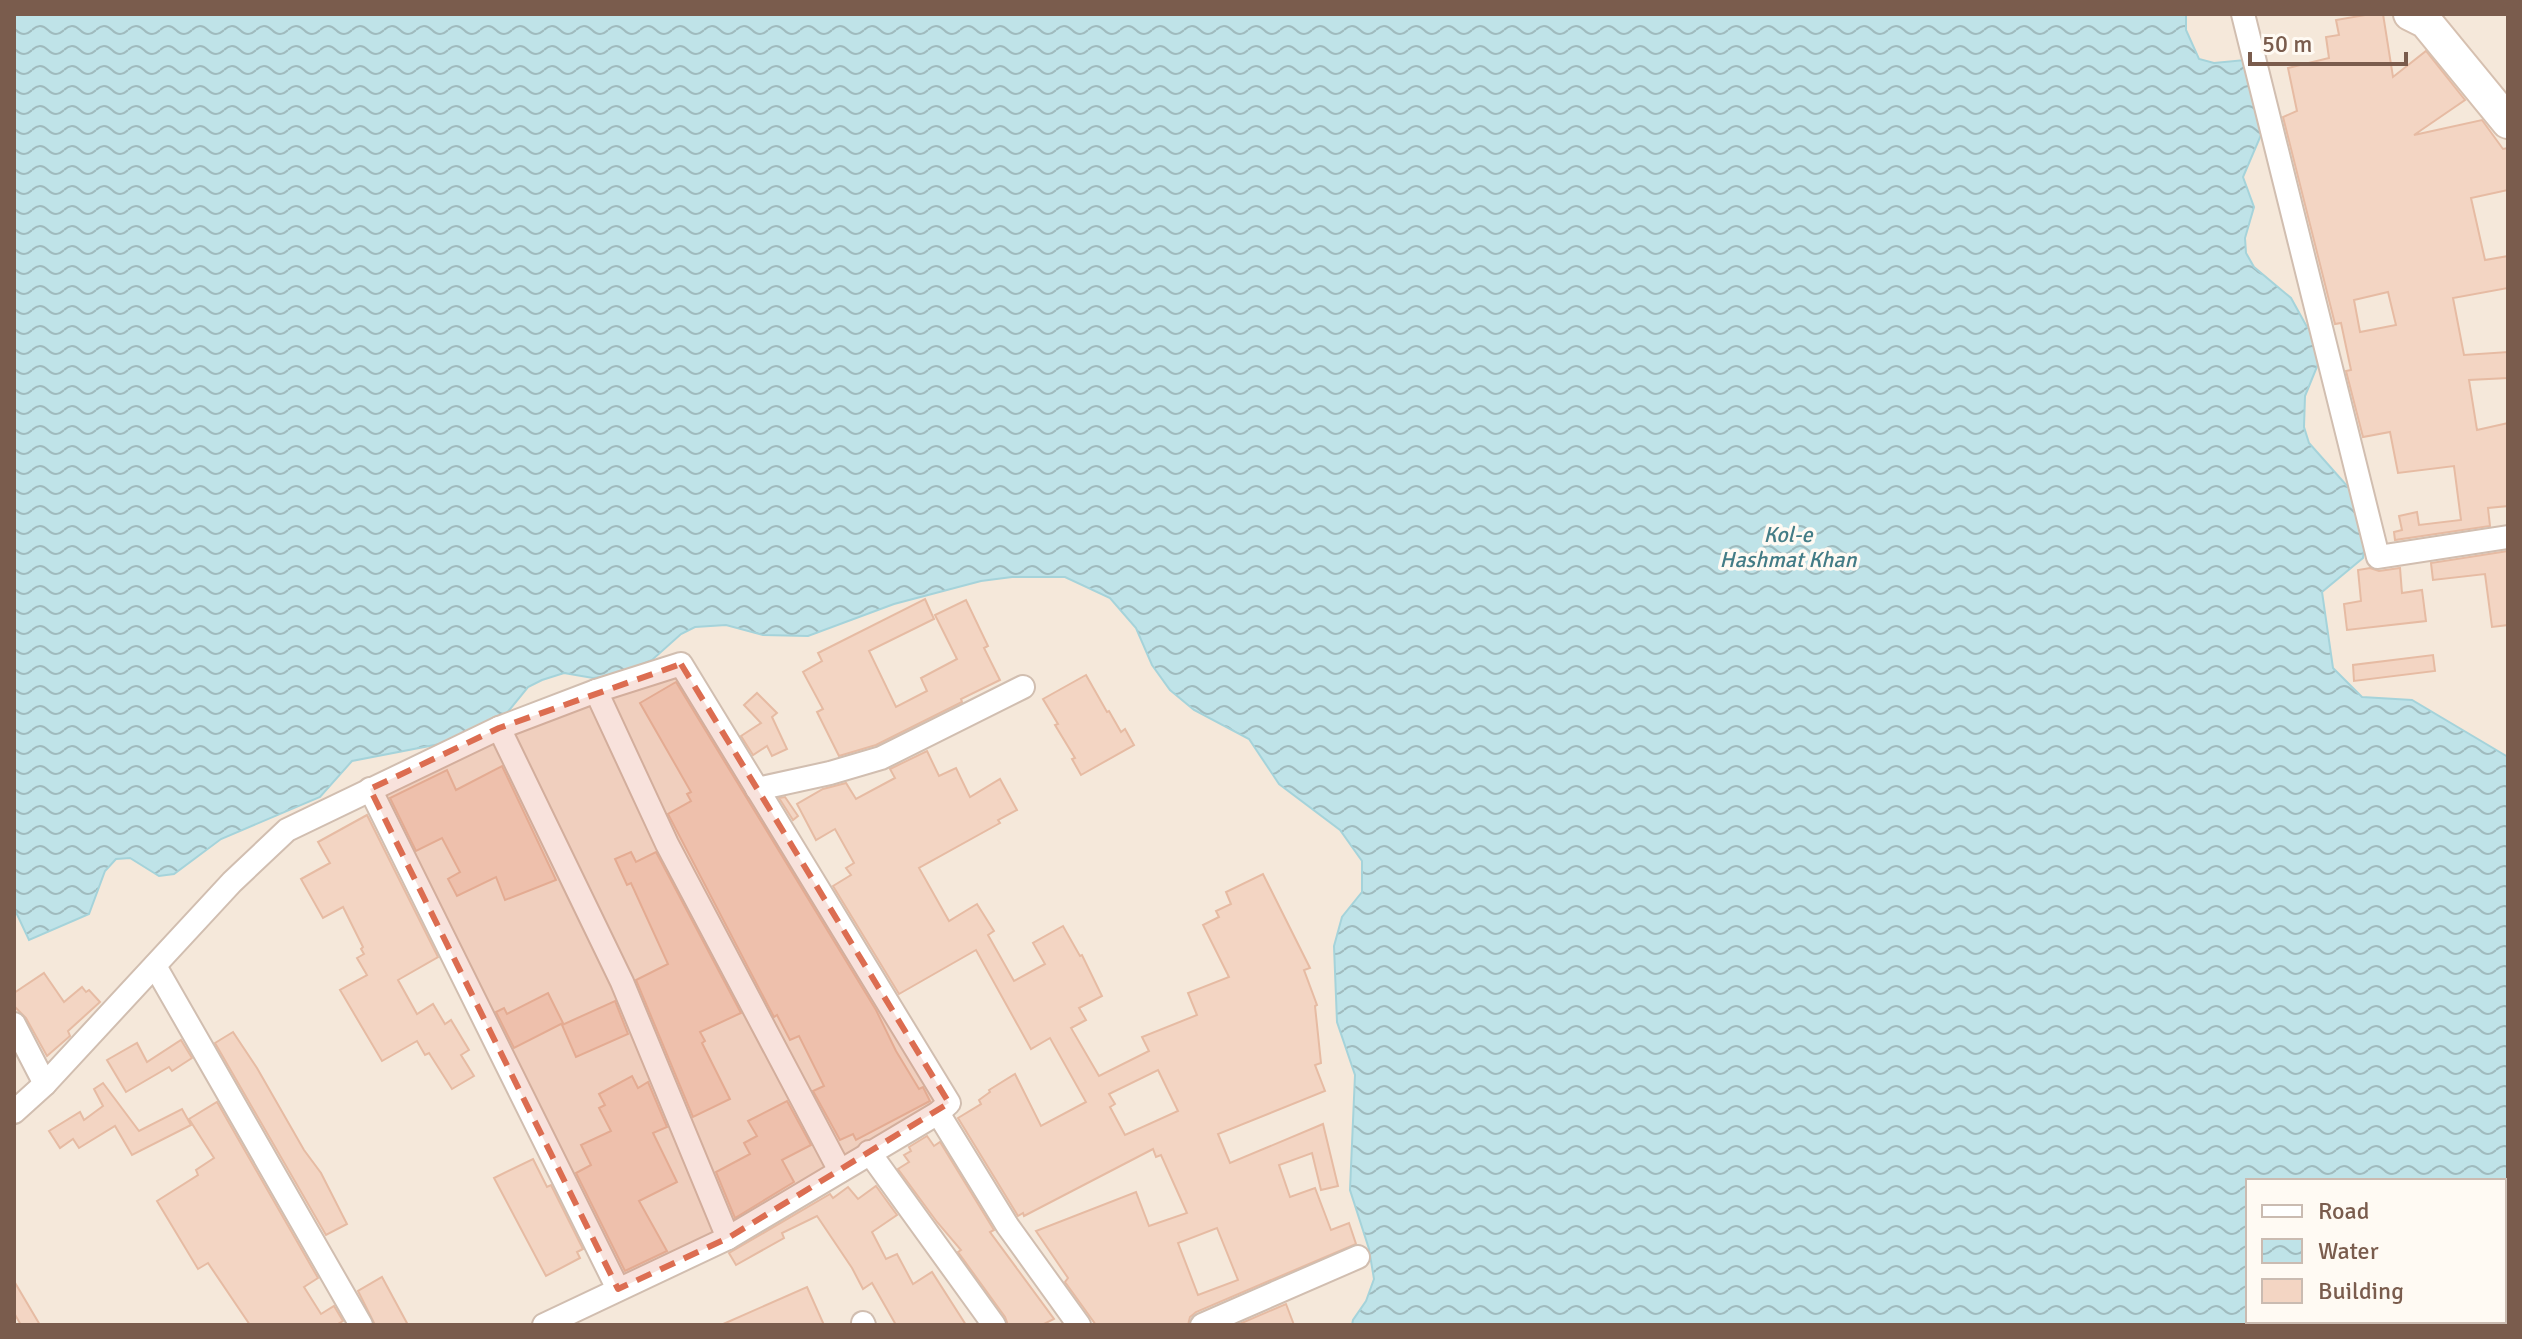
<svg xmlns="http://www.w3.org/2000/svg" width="2522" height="1339" viewBox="0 0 2522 1339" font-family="Signika,sans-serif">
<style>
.residential{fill:#f5e8da}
.cemetery{fill:url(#cemetery-stones)}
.water{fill:url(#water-waves);stroke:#a5d3da;stroke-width:2}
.building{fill:#f3d5c3;stroke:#e6bba3;stroke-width:2;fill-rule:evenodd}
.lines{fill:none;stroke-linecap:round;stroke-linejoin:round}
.street-casing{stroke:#d1beb0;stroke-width:26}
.secondary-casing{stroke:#d6c0b0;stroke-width:36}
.street{stroke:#fff;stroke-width:22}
.secondary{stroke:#fff;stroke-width:32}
.marked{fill:#dc6d51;fill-opacity:0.2;stroke:#dc6d51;stroke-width:6;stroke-dasharray:16 10;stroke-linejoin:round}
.labels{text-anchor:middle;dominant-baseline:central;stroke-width:7;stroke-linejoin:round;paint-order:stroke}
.water-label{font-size:22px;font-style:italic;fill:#437c86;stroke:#fffaf3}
</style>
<defs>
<pattern id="cemetery-stones" width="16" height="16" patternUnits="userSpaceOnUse" patternTransform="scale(2)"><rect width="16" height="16" fill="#d8ecc9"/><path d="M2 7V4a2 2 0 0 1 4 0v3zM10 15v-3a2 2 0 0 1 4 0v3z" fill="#b4c2a5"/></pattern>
<pattern id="water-waves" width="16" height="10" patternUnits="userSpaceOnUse" patternTransform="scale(2)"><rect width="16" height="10" fill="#bfe3e8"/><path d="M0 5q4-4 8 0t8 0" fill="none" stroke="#a0bbbe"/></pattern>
</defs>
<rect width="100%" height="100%" fill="#fdf6ec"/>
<g class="residential">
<path d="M2186,14h322v743l-96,-57 -50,-3 -29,-29 -11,-76 29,-23 5,-73 -47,-53 -5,-16 1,-31 18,-44 -5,-14 -11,-11 -16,-29 -37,-31 -8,-14 -1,-15 9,-31 -11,-30 18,-42 -16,-75 -31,3 -15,-4 -13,-29z"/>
<path d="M1012,577h53l45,21 26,30 16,37 42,45 55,30 29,44 62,46 22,31v31l-20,25 -8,29 3,76 18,53 -5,115 19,59 5,30 -8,22 -13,19 -1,5h-1338v-417l14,32 61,-26 16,-44 11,-11 14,-1 29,18 15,-2 47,-35 99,-42 32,-36 98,-19 56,-28 22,-27 14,-7 22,-7 29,5 59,-18 29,-26 14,-7 31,-2 37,10 218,-54z"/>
</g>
<path class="cemetery" d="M2507,1193l1,132h-69l1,-4h64v-123z"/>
<path class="water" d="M14,14h2172v16l13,29 15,4 31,-3 22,43 -6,32 -18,42 11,30 -9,31 1,15 8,14 37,31 16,29 11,11 5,14 -18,44 -1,31 5,16 47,53 9,45 -2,17 -41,34 11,76 29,29 50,3 96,57 -1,436 -3,5v-17h-256v140h192l-1,4h-1087l1,-5 13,-19 8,-22 -5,-30 -19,-59 5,-115 -18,-53 -3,-76 8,-29 20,-25v-31l-22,-31 -61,-46 -30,-45 -55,-29 -24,-20 -18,-25 -16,-37 -26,-30 -45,-21h-53l-31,4 -87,23 -86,32 -45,-1 -37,-10 -31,2 -14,7 -29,26 -36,15 -23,3 -29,-5 -22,7 -14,7 -22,27 -56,28 -98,19 -32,36 -99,42 -47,35 -15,2 -29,-18 -14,1 -11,12 -16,43 -60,26 -15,-32z"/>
<g class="building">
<path d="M2371,14h12l10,63 33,-26 39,49 -51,35 68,-15 21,29 5,-1v42l-37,8 14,62 23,-4v32l-55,10 11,57 44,-3v26l-39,2 8,50 31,-7v83l-20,2 2,18 -95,14 -1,-8 8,-2 -3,-14 18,-4 2,13 42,-5 -7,-54 -56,7 -8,-41 -27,5 -17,-66 5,-1 -10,-47 -6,1 -52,-207 14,-6 -9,-43 41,-10 -3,-21 13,-2 -3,-15zM2388,292l8,33 -36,7 -6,-32z"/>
<path d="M2508,551v74l-16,2 -7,-53 -52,6 -2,-17z"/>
<path d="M2370,568l9,3 21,-3 2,25 20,-3 4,31 -79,9 -3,-26 17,-3 -3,-31z"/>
<path d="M925,599l9,20 -65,32 27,56 31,-16 -6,-13 36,-19 -22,-44 31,-15 22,46 -4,2 16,32 -39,19 1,3 -86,43 -37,11 -22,-44 6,-3 -20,-37 19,-11 -4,-8z"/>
<path d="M2433,655l2,16 -81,10 -1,-16z"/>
<path d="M1086,675l21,37 2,-1 12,21 4,-3 9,16 -53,30 -9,-16 3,-1 -20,-33 3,-1 -15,-25z"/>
<path d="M676,682l200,328 20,41 23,38 4,-2 7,14 -74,39 -3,-6 -13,6 -27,-49 11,-5 -25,-50 -9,4 -13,-25 -3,2 -106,-203 23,-13 -4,-7 4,-2 -51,-89z"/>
<path d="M757,693l20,20 -5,4 15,32 -15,7 -5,-10 -14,9 -12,-19 20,-13 -17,-18z"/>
<path d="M927,751l12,25 17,-8 14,29 30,-18 17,31 -19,10 2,3 -81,45 30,53 28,-17 17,27 -6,4 26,46 31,-17 -12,-21 30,-17 17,30 2,-1 20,41 -23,12 7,12 -15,8 28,48 50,-25 -7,-14 55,-22 -9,-22 41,-16 -26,-52 16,-8 -3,-6 15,-7 -5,-12 37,-18 47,94 -6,2 13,35 -2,1 6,57 -6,2 10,26 -107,43 12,29 93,-39 15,62 -17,4 -9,-37 -33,12 11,32 25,-9 16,42 18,-7 7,21 -160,68 -6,5 -2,8h-92l-31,-43 3,-4 -32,-47 100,-39 13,34 38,-13 -26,-58 -5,2 -3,-8 -129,67 -1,-3 -5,3 -60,-98 23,-14 -2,-4 11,-8 -1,-2 26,-16 26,52 45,-24 -36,-64 -19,11 -55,-99 -77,44 -66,-108 18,-11 -5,-7 8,-5 -19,-34 -19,11 -19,-36 26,-15 23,-6 10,16 39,-21 -5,-9zM1158,1070l20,41 -53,24 -15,-28 5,-3 -6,-10zM1217,1228l21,52 -40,15 -20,-52z"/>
<path d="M502,766l54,114 -51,20 -9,-23 -39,19 -9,-17 12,-7 -18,-34 -26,13 -26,-53 57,-28 9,20z"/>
<path d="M785,797l13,19 -5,4 -14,-22z"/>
<path d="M367,815l71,142 -40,23 19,34 16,-10 12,20 6,-4 18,30 -8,5 13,21 -22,13 -23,-36 -4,2 -8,-14 -35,20 -42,-71 27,-15 -10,-17 7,-4 -3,-5 2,-2 -20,-40 -20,11 -22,-39 29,-16 -12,-21z"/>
<path d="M631,852l5,10 20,-10 85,161 -41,19 5,9 -3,2 28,56 -37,18 -57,-137 32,-16 -37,-81 -4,2 -12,-26z"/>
<path d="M44,973l20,29 18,-15 4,5 3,-2 11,12 -32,29 2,5 -23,20 -21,-38 -12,-12v-13z"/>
<path d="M548,993l15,30 -49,25 -18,-36 8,-4 3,6z"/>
<path d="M615,1001l13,33 -52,23 -14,-32z"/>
<path d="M233,1032l24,36 47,82 17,23 26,51 -21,11 -111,-192z"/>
<path d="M181,1040l11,18 -20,13 -3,-4 -43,25 -19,-32 30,-17 10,19z"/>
<path d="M632,1076l6,12 10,-6 19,45 -14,6 24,49 -38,19 28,50 -42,20 -49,-98 15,-8 -10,-20 30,-14 -12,-23 6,-3 -6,-11z"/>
<path d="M103,1083l36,48 43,-22 9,16 -59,30 -17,-29 -36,22 -6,-9 -13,9 -11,-17 31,-19 4,8 19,-14 -9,-17z"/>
<path d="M787,1101l24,44 -29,15 12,22 -59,36 -19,-46 34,-18 -6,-11 13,-7 -9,-15z"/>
<path d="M217,1102l101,176 -14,9 17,27 13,-8 9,15 -7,4h-86l-42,-62 -10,6 -41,-68 41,-26 -2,-5 18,-12 -25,-39z"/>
<path d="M927,1136l7,10 6,-4 54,88 -4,2 64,87 -12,6h-34l-3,-8 -47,-65 3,-2 -24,-28 -39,-53 11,-7 -5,-7 7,-4 -2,-4z"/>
<path d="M533,1159l14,28 4,-2 32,64 -6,3 3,6 -34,18 -52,-98z"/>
<path d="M876,1186l21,29 -25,17 14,27 11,-5 16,30 19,-12 34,53h-70l-24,-42 -9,6 -11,-21 -35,-52 -35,17 2,5 -48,27 -7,-12 101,-59 3,4 15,-11 10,12z"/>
<path d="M382,1277l26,48h-33l-17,-34z"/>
<path d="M14,1281l26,44h-19l-7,-12z"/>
<path d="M807,1287l17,38h-103z"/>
<path d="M1286,1304l8,21h-57z"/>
</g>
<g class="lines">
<defs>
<g id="street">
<path d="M2243,14l135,543 130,-20"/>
<path d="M596,691l71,153 173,327"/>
<path d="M499,728l123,254 106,256"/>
<path d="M370,789l248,500"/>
<path d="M757,789l73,-16 51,-15 142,-71"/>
<path d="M155,966l206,359"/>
<path d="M14,1024l31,60"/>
<path d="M14,1112l31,-28 187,-202 55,-52 212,-102 97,-37 85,-27 268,439 -11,10 -210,125 -184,87"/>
<path d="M938,1113l69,112 72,100"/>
<path d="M869,1152l125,173"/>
<path d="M863,1323l1,2"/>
<path d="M1202,1325l156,-68"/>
</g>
<path id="secondary" d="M2410,14l16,8 82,100"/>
</defs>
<use href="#street" class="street-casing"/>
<use href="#secondary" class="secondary-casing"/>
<use href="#street" class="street"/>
<use href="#secondary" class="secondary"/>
</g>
<path class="marked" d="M681,664l268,439 -221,135 -110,51 -248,-500 129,-61z"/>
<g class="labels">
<g class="water-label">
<text x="1788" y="534">Kol-e<tspan x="1788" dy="25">Hashmat Khan</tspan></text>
</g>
</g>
<rect width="2522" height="1339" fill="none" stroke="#7a5c4d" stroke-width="32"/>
<rect x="2246" y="1179" width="260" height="144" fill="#fffaf3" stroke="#cabbb1" stroke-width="2"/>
<rect x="2262" y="1205" width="40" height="12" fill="#ffffff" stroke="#cabbb1" stroke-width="2"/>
<text x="2318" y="1219" font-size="24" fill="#7a5c4d">Road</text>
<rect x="2262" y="1239" width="40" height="24" fill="url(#water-waves)" stroke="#cabbb1" stroke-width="2"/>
<text x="2318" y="1259" font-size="24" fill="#7a5c4d">Water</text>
<rect x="2262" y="1279" width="40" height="24" fill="#f3d5c3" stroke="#cabbb1" stroke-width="2"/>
<text x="2318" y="1299" font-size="24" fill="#7a5c4d">Building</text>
<path d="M2250 52v12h156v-12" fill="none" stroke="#7a5c4d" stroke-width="4"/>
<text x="2262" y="52" font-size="24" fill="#7a5c4d" stroke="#fffaf3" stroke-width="6" paint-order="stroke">50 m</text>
</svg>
